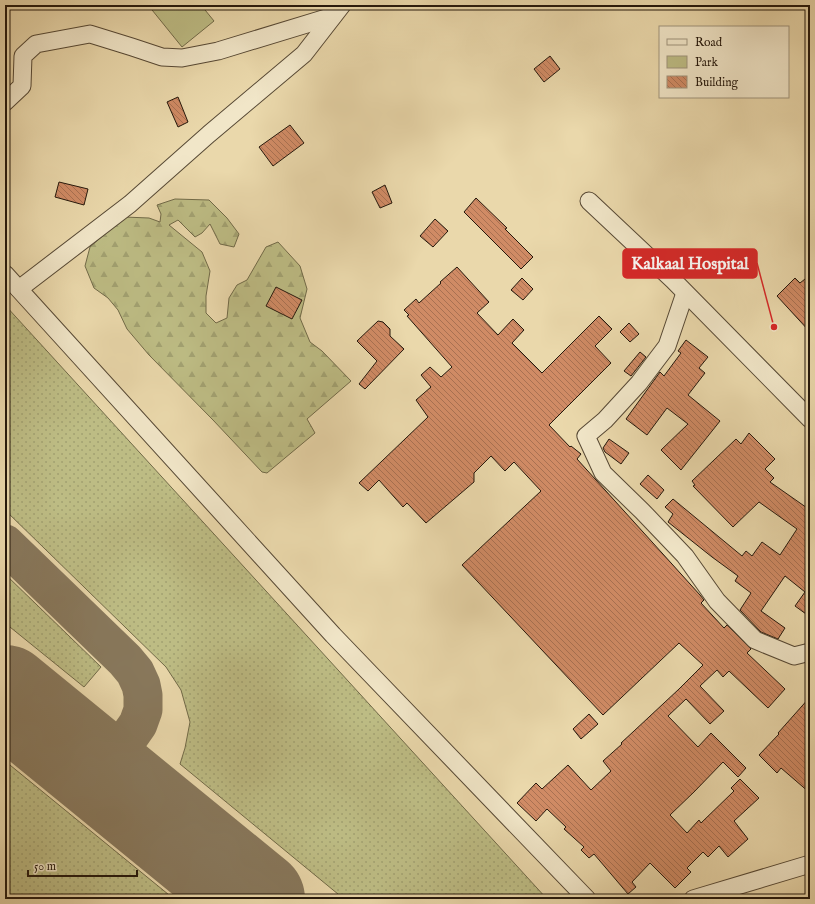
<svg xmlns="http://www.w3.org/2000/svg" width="815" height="904" viewBox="0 0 815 904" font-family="'IM FELL English',serif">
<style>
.green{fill:url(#green-dots);stroke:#716a48}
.forest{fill:url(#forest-firs);stroke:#716a48}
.pitch{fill:#bdbc84;stroke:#716a48}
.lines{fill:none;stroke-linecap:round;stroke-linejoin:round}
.taxiway{stroke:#88785c;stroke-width:39}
.runway{stroke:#88785c;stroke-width:98}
.building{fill:url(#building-back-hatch);stroke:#25180c}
.minor-casing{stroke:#564834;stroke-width:19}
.minor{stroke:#f1e6c8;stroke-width:17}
.leader{fill:none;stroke:#d62828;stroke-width:1.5}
.callout-dot{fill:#d62828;stroke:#f1e6c8;stroke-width:1.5}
.callout{fill:#d62828;stroke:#d62828;stroke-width:1.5}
.callout-label{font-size:17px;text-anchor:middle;font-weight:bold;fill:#fff}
</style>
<defs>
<pattern id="green-dots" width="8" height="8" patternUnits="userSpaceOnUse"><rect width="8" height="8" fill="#bdbc84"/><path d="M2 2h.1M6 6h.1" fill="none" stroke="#a2a171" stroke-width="1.8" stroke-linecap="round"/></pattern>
<pattern id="forest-firs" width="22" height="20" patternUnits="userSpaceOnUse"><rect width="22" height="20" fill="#bdbc84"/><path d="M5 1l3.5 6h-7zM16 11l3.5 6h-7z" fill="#a2a171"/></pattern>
<pattern id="building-back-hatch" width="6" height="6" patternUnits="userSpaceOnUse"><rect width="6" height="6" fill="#d08b65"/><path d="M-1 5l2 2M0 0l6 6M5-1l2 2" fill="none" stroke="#a97152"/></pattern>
</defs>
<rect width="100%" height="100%" fill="#ead8ab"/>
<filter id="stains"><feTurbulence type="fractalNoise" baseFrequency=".005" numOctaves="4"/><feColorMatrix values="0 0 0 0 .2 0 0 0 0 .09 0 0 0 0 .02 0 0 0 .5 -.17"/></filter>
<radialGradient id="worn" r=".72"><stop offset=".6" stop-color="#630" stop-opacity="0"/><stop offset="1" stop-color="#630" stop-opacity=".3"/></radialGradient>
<g class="green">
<path d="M5,305l542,594h-203l-164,-135 5,-16 5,-26 -9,-32 -15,-23 -161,-157z"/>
<path d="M5,574l96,93 -17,20 -79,-64z"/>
<path d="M5,761l169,138h-169z"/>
</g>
<path class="forest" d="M175,199l34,1 18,18 12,16 -5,13 -14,-3 -10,-20 -8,9 -7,4 -17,-17 -9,5 33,27 8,19 -4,25v17l10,10 11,-5 2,-20 8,-13 10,-5 19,-33 12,-5 22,24 7,23 -7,29 10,24 12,9 29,30 -44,38 8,14 -48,40 -5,-1 -49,-52 -64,-65 -22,-26 -9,-19 -10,-12 -14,-10 -9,-22 5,-19 34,-30 25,1 11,4 1,-8 -4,-9z"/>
<path class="pitch" d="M148,5h53l13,16 -32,26z"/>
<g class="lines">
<path class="taxiway" d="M5,544l120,116 10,12 6,13 2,10v15l-5,14 -35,50"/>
<path class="runway" d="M5,694l251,205"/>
</g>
<g class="building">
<path d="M550,56l10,13 -16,13 -10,-13z"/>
<path d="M178,97l10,25 -10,5 -11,-25z"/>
<path d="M290,125l14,18 -31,23 -14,-19z"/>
<path d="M59,182l29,7 -4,16 -29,-8z"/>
<path d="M385,185l7,18 -12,5 -8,-16z"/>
<path d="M476,198l31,30 -2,1 28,28 -12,12 -57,-57z"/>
<path d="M435,219l13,12 -15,16 -13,-11z"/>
<path d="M457,267l32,35 -12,11 21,22 15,-16 11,11 -12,13 30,30 57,-57 13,13 -17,17 16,17 -62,62 21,22 1,-1 10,8 -4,5 123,136 4,5 -3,3 23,25 3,-3 24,24 -4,4 38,36 -17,19 -39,-37 -6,6 -6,-7 -17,16 24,25 -14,13 -24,-25 -18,17 30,31 13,-14 35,35 -8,9 -15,-15 -29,30 -24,23 17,18 12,-13 2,3 33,-32 -3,-3 9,-9 19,19 -25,23 14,18 -20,18 -9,-11 -11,11 -5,-5 -16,16 4,4 -16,16 -25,-25 -18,19 4,5 -8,7 -34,-40 -5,4 -8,-8 3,-3 -20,-18 2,-2 -19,-18 -11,12 -19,-18 19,-20 6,6 26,-24 23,25 20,-19 -8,-10 19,-17 -1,-1 13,-12 45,-42 24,-24 -24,-22 -76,72 -141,-150 79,-74 -27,-29 -9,9 -14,-15 -17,17v9l-48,41 -19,-20 -4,4 -24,-27 -11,11 -9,-8 69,-66 -12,-17 15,-13 -10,-12 9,-8 11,10 11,-10 -45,-51 2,-1 -5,-5 12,-11 3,4 22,-20 -1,-1z"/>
<path d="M810,275v57l-33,-36 18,-18 5,5z"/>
<path d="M522,278l11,11 -10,11 -12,-10z"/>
<path d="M276,287l26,13 -10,19 -26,-13z"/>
<path d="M378,321l5,1 7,7v7l14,13 -39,40 -6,-5 18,-23 -20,-20z"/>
<path d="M629,323l10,11 -9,8 -10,-10z"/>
<path d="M686,340l22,17 -9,11 6,5 -17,22 32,26 -39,49 -20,-20 27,-26 -21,-16 -20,27 -21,-16 34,-47 4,4 17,-23 -3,-2z"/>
<path d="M640,352l6,5 -15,19 -7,-5z"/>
<path d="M749,433l26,26 -10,10 9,9 -4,4 40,28v97l-4,7 -11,-8 10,-14 -20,-16 -24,35 24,17 -7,11 -17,-7 -21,-22 11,-17 -16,-12 3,-5 -26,-19 -44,-35 5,-8 -8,-7 8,-8 69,57 4,-5 6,5 10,-14 18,13 17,-26 -38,-27 -26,25 -40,-41 2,-1 -3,-4 44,-42 5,5z"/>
<path d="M609,439l20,14 -8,11 -16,-12 -2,-4z"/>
<path d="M648,475l16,15 -7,9 -17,-15z"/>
<path d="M810,697v96l-29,-25 -4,5 -18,-18 20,-21 -1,-1z"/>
<path d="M589,714l9,10 -17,15 -8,-10z"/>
</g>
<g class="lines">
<defs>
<g id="minor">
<path d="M5,102l17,-16 1,-30 13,-12 54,-10 42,13 30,10 20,1 36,-7 115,-35"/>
<path d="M589,201l84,79 137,139"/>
<path d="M5,274l328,361 254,264"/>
<path d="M19,289l111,-85 79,-70 95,-80 38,-49"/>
<path d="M685,293l-18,53 -28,37 -34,37 -19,16 17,37 39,38 43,45 32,45 38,39 39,16 16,-4"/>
<path d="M693,899l117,-35"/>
</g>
</defs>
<use href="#minor" class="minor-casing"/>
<use href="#minor" class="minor"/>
</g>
<path class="leader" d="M774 327L757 263"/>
<circle class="callout-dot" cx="774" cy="327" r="4"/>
<rect class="callout" x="623" y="249" width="134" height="29" rx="4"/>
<g class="callout-label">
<text x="690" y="269">Kalkaal Hospital</text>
</g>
<rect width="815" height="904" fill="none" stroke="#ead8ab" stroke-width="20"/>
<rect x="6" y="6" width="803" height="892" fill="none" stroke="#25180c" stroke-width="2"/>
<rect x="10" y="10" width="795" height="884" fill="none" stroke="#25180c"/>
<rect x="659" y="26" width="130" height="72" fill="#f1e6c8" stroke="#9f947d"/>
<rect x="667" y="39" width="20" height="6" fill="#f1e6c8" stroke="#9f947d"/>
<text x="695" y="46" font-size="12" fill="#25180c">Road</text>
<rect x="667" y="56" width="20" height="12" fill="#bdbc84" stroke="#9f947d"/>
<text x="695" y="66" font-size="12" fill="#25180c">Park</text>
<rect x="667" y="76" width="20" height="12" fill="url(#building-back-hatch)" stroke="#9f947d"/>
<text x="695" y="86" font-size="12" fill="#25180c">Building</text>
<path d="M28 870v6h109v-6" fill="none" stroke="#25180c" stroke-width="2"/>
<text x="34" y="870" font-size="12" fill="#25180c" stroke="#f1e6c8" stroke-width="3" paint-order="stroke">50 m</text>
<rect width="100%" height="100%" filter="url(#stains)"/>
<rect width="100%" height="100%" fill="url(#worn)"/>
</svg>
